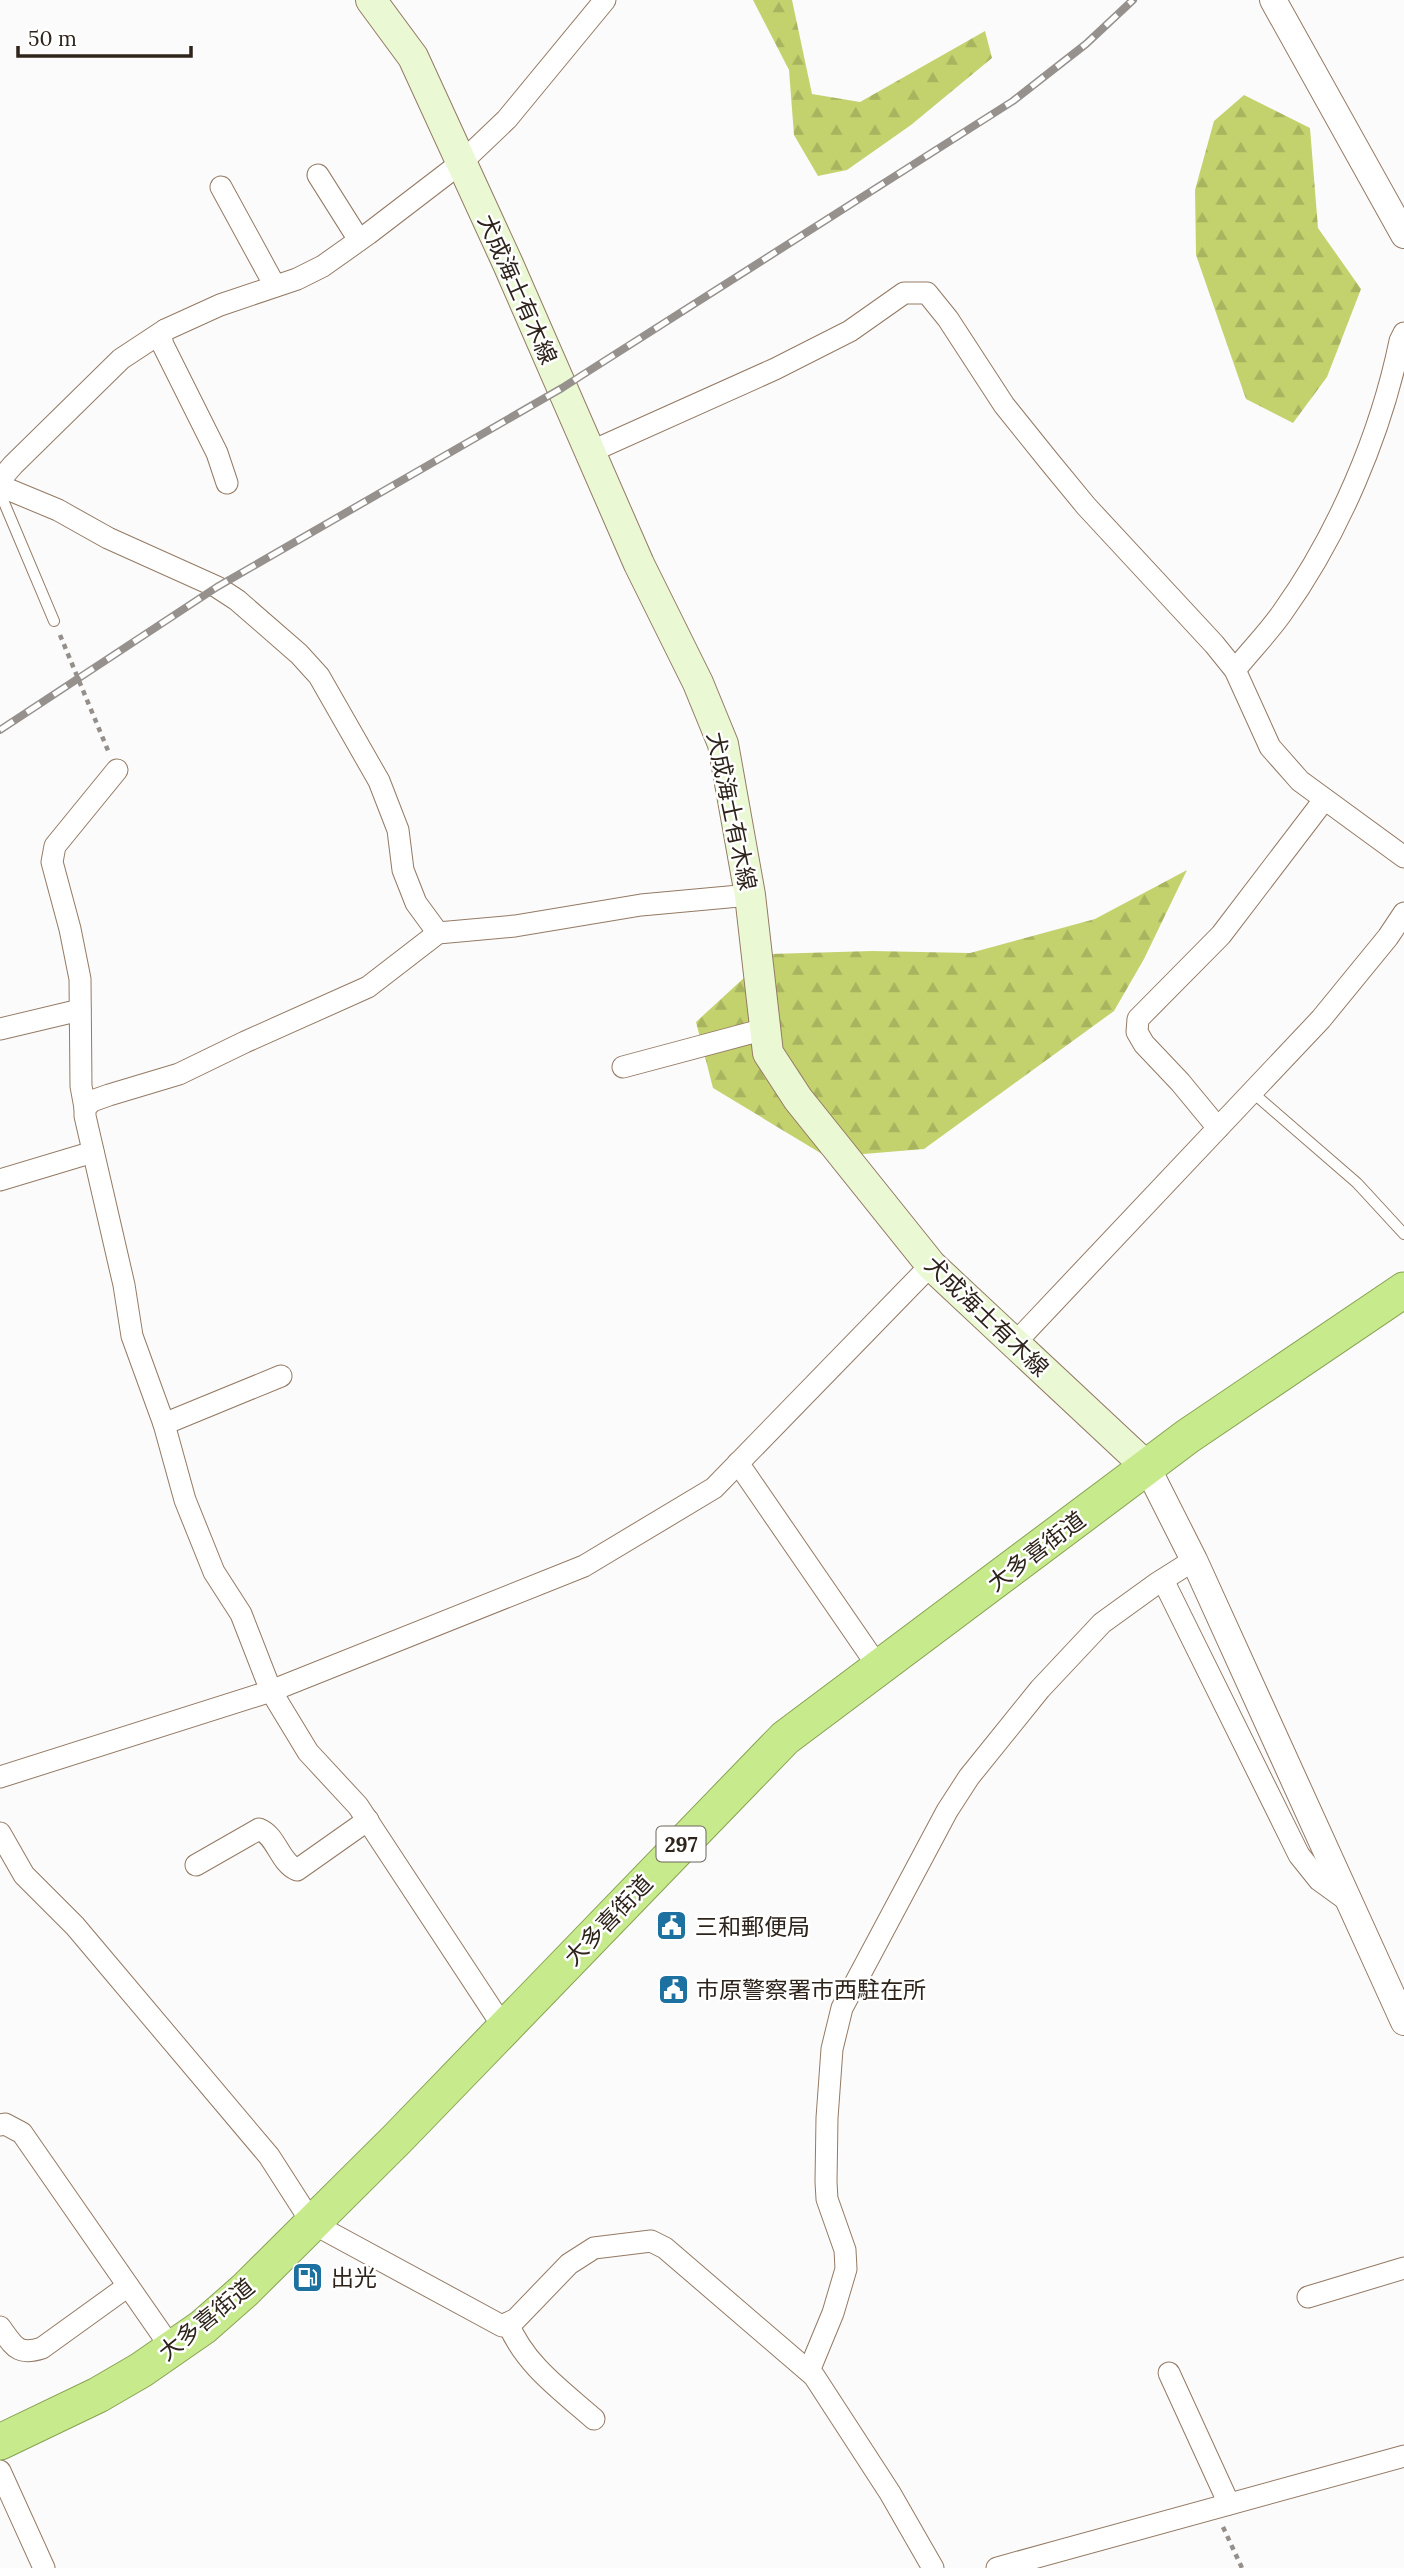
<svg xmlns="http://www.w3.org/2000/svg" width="1404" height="2568" viewBox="0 0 1404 2568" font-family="Lora,'Noto Sans JP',serif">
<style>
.forest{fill:url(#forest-firs)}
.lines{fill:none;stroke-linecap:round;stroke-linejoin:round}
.service-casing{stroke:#947a64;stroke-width:12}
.minor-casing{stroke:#947a64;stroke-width:23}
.tertiary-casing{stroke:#947a64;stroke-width:28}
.secondary-casing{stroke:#947a64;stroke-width:32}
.trunk-casing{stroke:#88a252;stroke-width:37}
.path{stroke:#948f8a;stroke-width:4.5;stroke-dasharray:5 5;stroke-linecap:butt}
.service{stroke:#fff;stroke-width:10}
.minor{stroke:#fff;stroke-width:21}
.tertiary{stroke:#fff;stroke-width:26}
.secondary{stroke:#eaf8d4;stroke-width:30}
.trunk{stroke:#c7eb8c;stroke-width:35}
.rail-casing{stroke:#96918d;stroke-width:8}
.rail{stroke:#fff;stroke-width:5;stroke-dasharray:16;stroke-linecap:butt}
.labels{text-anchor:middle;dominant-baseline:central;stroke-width:5;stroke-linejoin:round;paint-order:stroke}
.shield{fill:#fff;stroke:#6d665f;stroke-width:2}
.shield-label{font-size:21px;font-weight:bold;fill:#2e241b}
.street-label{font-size:23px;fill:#2e241b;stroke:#fff}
.poi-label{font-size:23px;fill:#2e241b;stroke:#fff;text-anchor:start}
</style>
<defs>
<pattern id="forest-firs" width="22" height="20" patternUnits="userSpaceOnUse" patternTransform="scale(1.75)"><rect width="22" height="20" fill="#c4d26e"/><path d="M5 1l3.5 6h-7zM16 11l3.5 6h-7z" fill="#a9b45f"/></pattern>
</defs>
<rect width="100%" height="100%" fill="#fbfbfb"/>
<g class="forest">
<path d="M753,0h39l20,94 48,8 125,-71 7,27 -81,67 -64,45 -29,6 -24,-41 -5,-65z"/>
<path d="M1244,95l66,33 8,100 43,61 -34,88 -34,46 -47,-24 -50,-144 -1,-65 19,-69z"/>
<path d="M1187,870l-43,89 -30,52 -190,138 -97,8 -114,-69 -17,-66 74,-68 102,-3 98,2 125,-34z"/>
</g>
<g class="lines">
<defs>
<g id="service">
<path d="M0,493l54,128"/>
<path d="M1252,1092l105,91 47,51"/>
</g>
<g id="minor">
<path d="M318,175l41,65"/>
<path d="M221,187l54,99"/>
<path d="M590,452l185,-83 75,-38 54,-38h23l21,26 56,86 45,56 37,45 128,138 21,26 35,77 30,34 104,76"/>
<path d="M0,480l13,-15 108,-106 44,-29"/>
<path d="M227,483l-10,-30 -54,-108 -2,-8 4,-7 55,-25 77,-26 26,-13 45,-32 94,-72 45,-43 98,-119"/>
<path d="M0,486l58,24 50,28 109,49 20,13 62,54 20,22 60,105 19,49 5,40 13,33 22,30"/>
<path d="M1235,670c15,-19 33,-37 47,-57 56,-78 99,-179 118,-272l4,-8"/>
<path d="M0,1029l80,-19"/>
<path d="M623,1067l142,-38"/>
<path d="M85,1108l-4,-22 -1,-107 -10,-50 -18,-67 3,-16 62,-76"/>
<path d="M1218,1128l-38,-46 -36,-38 -7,-12 1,-13 83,-84 103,-135"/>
<path d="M0,1180l93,-28"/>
<path d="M1014,1344l307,-325 67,-82 16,-24"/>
<path d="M164,1424l117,-48"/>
<path d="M738,1463l141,205"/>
<path d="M1163,1580l136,275 20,25 29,21"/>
<path d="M0,1777l271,-86 313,-125 130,-78 217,-223"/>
<path d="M0,1833l24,42 51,51 194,230 43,67 190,103 14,-7 53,-55 25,-16 57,-7 14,7 149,128 76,117 43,75"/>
<path d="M196,1865l63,-36c18,7 20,33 38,41l71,-50"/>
<path d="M504,2028l-146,-222 -50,-54 -37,-61 -30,-77 -27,-42 -29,-72 -21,-76 -32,-88 -8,-51 -39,-169v-8l7,-7 17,-6 70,-21 66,-32 123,-55 70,-54 77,-7 126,-21 109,-10"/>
<path d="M0,2125l5,-1 17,9 150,216"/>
<path d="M1308,2297l96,-29"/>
<path d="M508,2323c16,41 53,67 86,96"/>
<path d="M0,2327c14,19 17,29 42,21l86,-62"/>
<path d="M809,2371l24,-58 13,-44 -1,-19 -18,-51 -1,-17 1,-64 5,-69 10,-41 105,-197 22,-34 71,-88 62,-66 54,-39 38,-24"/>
<path d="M1169,2373l60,131"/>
<path d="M0,2471l44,97"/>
<path d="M997,2568l407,-112"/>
</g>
<g id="tertiary">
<path d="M1273,0l131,235"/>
<path d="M1147,1467l47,93 210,462"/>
</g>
<path id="secondary" d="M371,0l42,57 95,207 131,300 59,119 25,61 27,151 18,158 30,46 133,166 216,202"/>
<path id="trunk" d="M0,2442l98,-47 43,-25 62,-43 42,-37 152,-151 388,-401 403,-302 216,-146"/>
</defs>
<use href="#service" class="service-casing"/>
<use href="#minor" class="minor-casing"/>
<use href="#tertiary" class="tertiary-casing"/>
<use href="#secondary" class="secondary-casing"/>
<use href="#trunk" class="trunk-casing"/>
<g class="path">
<path d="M60,635l49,118"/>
<path d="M1223,2527l19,41"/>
</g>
<use href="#service" class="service"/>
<use href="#minor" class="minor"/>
<use href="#tertiary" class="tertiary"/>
<use href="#secondary" class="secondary"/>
<use href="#trunk" class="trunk"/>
<defs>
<path id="rail" d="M0,730l217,-143 345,-199 451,-287 73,-57 47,-44"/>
</defs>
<use href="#rail" class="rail-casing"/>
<use href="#rail" class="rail"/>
</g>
<defs>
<symbol id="civic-square" viewBox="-11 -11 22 22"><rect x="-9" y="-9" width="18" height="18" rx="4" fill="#1c71a1" stroke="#fff"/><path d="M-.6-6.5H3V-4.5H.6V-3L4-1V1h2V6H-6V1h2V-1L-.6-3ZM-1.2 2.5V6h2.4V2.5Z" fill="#fff"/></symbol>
<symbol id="fuel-square" viewBox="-11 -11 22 22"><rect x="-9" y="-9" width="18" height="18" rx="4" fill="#1c71a1" stroke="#fff"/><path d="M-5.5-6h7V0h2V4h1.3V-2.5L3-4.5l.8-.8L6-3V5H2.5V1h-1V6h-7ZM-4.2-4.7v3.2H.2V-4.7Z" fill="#fff"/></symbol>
</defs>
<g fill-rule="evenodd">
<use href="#civic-square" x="654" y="1908" width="35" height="35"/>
<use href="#civic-square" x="656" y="1972" width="35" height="35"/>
<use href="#fuel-square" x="290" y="2260" width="35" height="35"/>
</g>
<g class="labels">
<rect class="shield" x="656.5" y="1826.5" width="49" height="35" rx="5"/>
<g class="shield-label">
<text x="681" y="1844">297</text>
</g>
<g class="street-label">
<text transform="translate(518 289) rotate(66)">犬成海士有木線</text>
<text transform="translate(732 811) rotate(78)">犬成海士有木線</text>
<text transform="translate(987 1316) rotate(44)">犬成海士有木線</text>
<text transform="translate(1036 1551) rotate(-37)">大多喜街道</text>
<text transform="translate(608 1920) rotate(-46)">大多喜街道</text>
<text transform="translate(206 2319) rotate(-39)">大多喜街道</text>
</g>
<g class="poi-label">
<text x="695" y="1926">三和郵便局</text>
<text x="696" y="1989">市原警察署市西駐在所</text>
<text x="331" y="2277">出光</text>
</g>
</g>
<path d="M18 46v10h173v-10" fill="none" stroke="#2e241b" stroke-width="3.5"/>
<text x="28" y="46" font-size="21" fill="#2e241b" stroke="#ffffff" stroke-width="5" paint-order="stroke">50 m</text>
</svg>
